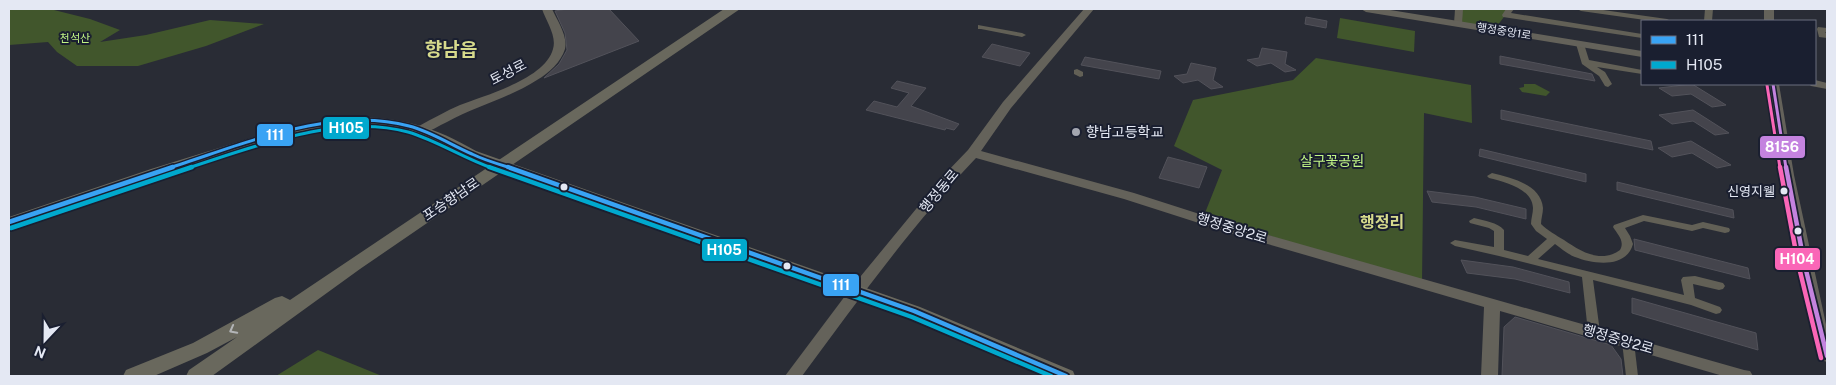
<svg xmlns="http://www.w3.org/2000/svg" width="1836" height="385" viewBox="0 0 1836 385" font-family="'Public Sans','Noto Sans KR',sans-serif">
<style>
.green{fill:#41562c}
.building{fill:#44444c;stroke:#52525a}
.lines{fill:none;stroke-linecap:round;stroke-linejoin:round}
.street{fill:#626056;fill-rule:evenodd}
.secondary{fill:#64625a;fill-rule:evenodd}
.primary{fill:#6c6a5f;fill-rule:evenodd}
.highway{fill:#69685d;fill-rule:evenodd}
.bus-1-far1-casing{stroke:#1a1f30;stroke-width:6}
.bus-1-casing{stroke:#1a1f30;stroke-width:8}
.bus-2-far1-casing{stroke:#1a1f30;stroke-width:6}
.bus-2-casing{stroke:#1a1f30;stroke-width:8}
.bus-3-far1-casing{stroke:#1a1f30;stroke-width:6}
.bus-3-casing{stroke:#1a1f30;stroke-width:8}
.bus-4-far1-casing{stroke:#1a1f30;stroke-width:6}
.bus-4-casing{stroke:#1a1f30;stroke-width:8}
.bus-1-far1{stroke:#39a3f4;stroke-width:3}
.bus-1{stroke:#39a3f4;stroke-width:4.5}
.bus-2-far1{stroke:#00a9ce;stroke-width:3}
.bus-2{stroke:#00a9ce;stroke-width:4.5}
.bus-3-far1{stroke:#c483df;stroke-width:3}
.bus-3{stroke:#c483df;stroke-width:4.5}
.bus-4-far1{stroke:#fa66b7;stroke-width:3}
.bus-4{stroke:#fa66b7;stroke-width:4.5}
.oneway{stroke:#b3b5b7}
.poi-dot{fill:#a3a6b0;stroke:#1a1f30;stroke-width:2}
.bus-dot{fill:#e4e8f3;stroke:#1a1f30;stroke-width:2}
.labels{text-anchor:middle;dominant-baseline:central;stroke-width:4;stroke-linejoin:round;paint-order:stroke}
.far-street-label{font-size:11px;fill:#e4e8f3;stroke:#1a1f30}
.far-park-label{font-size:11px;fill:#c1f585;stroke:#1a1f30}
.bus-label{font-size:13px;fill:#e4e8f3;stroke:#1a1f30;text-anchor:end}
.street-label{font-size:14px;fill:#e4e8f3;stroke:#1a1f30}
.poi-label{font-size:14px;fill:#e4e8f3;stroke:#1a1f30;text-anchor:start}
.park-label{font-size:14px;fill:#c1f585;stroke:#1a1f30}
.quarter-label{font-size:16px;font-weight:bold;fill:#d6da8c;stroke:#1a1f30}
.district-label{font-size:19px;font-weight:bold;fill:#d6da8c;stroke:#1a1f30}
.line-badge{stroke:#1a1f30;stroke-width:2}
.badge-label{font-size:14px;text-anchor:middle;font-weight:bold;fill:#fff}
</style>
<rect width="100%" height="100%" fill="#292c35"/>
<g class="green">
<path d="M9,9h41l40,10 30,11 -20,12 46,-7 64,-15 54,4 -58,22 -68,20h-61l-20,-14 -9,-10 -39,3z"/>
<path d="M1459,9h51l-16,21 -36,-6z"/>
<path d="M1340,18l75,13 -1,21 -77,-14z"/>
<path d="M1316,58l155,27 1,38 -48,-10 -2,170 -82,-23 -135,-47 17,-43 -48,-24 19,-46 100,-20z"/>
<path d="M1524,84h11l15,8 -4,4 -24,-4 -3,-4 5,-1z"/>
<path d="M318,350l64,26h-106z"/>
</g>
<g class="building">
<path d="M567,9h42l30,32 -95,37 15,-14 8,-14 -2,-17 -10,-22z"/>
<path d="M1306,17l21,4 -1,7 -21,-4z"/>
<path d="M992,44l38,9 -10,13 -38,-9z"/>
<path d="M1262,48l25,4 -2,12 11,6 -11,2 -14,-9 -14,3 -10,-6 12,-2z"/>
<path d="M1500,56l92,18 3,7 -95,-17z"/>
<path d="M1085,57l76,14 -2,8 -78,-14z"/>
<path d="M1191,63l25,5 -3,12 10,7 -12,2 -13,-9 -15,3 -9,-7 13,-2z"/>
<path d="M897,81l29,7 -15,18 48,18 -5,6 -8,-2 -1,2 -79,-20 8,-9 23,6 12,-14 -18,-5z"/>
<path d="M1692,84l34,21 -14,2 -21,-13 -19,2 -13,-8z"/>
<path d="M1501,110l150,31 2,9 -152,-31z"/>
<path d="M1693,110l36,23 -14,2 -22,-14 -21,3 -13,-9z"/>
<path d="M1691,141l40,24 -14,3 -25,-15 -20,4 -14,-9z"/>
<path d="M1480,149l106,25v8l-107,-26z"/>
<path d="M1168,157l39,10 -8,21 -40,-10z"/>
<path d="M1617,182l116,28 1,8 -117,-28z"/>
<path d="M1427,191l48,6 51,12v10l-50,-12 -44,-5z"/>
<path d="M1634,239l114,29 2,11 -115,-29z"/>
<path d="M1461,260l52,7 56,15 1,11 -55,-14 -48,-6z"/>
<path d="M1632,298l124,35 2,17 -126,-37z"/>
<path d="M1515,317l96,28 10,14 2,17h-121l2,-49z"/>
</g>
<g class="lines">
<g class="street">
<path d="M1455,9h8l-1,15 -4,2 -4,-2z"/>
<path d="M1506,9h8l-3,4 131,21v4l-139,-21 -1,-2z"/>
<path d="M1577,9h19l71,10 4,2h-19l-71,-10z"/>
<path d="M1705,9h8l-1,12h-8z"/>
<path d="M978,25l44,8 4,2 -4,2 -41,-8h-3z"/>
<path d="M1818,27l9,1v4h-2l2,2v4l-8,-1 -2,-8z"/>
<path d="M1577,42h6l1,2 5,16 53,10v4l-45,-7 8,5 7,12 -4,3 -3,-1 -6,-10 -17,-12 -6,-20z"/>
<path d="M1077,69l6,3v4l-3,1 -6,-3v-4z"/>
<path d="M1492,173c19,5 49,11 51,35 0,5 -2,11 -2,16 7,7 15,11 23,16 16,11 37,24 56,10 5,-9 -2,-15 -7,-23l1,-2 29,-10 49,10 11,-3 26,6 1,2 -1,2 -4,1 -22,-5 -11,3 -48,-10 -19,7 5,8 3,8c-7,25 -40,20 -58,13 -8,-3 -14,-9 -20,-13l-17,15 146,36 -3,-15 2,-3 12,-1 28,7 2,3 -2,3 -4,1 -26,-6 2,14 25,9 2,3 -2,3 -4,1 -25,-9 -98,-25 7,52 -2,3h-8l-2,-3 -6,-55 -83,-21 -44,-10 -5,-3 5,-3 39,7v-16l-5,-3 -19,-5 -1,-2 5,-3c11,3 23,4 30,12v20l24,6 19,-17 -11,-8 -5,-7c0,-5 2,-11 2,-16 -1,-20 -29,-26 -44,-30l-2,-2z"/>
<path d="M1628,338l4,1 2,3 4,34h-12l-4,-34 2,-3z"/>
</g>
<g class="secondary">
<path d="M542,9h10c5,11 16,27 13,40 -4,13 -16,24 -28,31 -28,18 -61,26 -90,42 -9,4 -19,12 -28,10l-2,-3 2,-3c13,-7 27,-15 41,-21 26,-10 85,-26 93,-56 4,-13 -7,-28 -11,-40z"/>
<path d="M1084,9h10l-83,99 -30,43 153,42 106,34 504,143 6,1 3,5h-30l-223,-65 -2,65h-17l3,-69 -254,-74 -106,-34 -148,-41c-64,67 -119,144 -174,218h-17l66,-88 93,-113 24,-25 35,-48z"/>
<path d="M1361,9h23l258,42v6l-276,-45z"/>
<rect x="1764" y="9" width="10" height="12"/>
<path d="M1815,80l12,3v6l-16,-3 -2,-2h6z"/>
<path d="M1767,84h12l15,91 33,154v33l-6,-2 -2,-4 -22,-94 -20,-105z"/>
</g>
<path class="primary" d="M354,117c47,0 81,10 122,34l444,156 153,64 2,5h-26l-141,-61 -442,-158 -33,-18 -32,-11 -25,-3 -44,2 -40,8 -39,11 -244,81v-10l142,-48 113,-35 47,-11z"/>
<path class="highway" d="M724,9h16l-380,260 -148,107h-26l3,-6 48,-33 -30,16 -53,23h-31l3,-6 67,-27 82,-45 7,-2 8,4z"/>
<defs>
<path id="bus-1-far1" d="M169,168c73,-23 163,-63 240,-42 23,6 42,19 63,28 12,6 26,10 39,14"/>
<g id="bus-1">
<path d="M508,167l406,144 152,65"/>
<path d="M9,222l164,-55"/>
</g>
<path id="bus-2-far1" d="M188,168c66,-21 150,-55 220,-36 30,9 55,26 84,36"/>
<g id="bus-2">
<path d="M489,167l423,150 139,59"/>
<path d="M11,228l181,-61"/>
</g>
<path id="bus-3-far1" d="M1773,84l13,84"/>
<path id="bus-3" d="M1786,167l18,95 23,94"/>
<path id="bus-4-far1" d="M1767,85l13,83"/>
<path id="bus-4" d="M1780,167l18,96 23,95"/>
</defs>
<use href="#bus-1-far1" class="bus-1-far1-casing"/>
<use href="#bus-1" class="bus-1-casing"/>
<use href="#bus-2-far1" class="bus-2-far1-casing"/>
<use href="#bus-2" class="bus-2-casing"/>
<use href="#bus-3-far1" class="bus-3-far1-casing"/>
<use href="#bus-3" class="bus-3-casing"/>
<use href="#bus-4-far1" class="bus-4-far1-casing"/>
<use href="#bus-4" class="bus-4-casing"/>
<use href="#bus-1-far1" class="bus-1-far1"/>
<use href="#bus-1" class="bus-1"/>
<use href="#bus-2-far1" class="bus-2-far1"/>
<use href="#bus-2" class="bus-2"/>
<use href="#bus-3-far1" class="bus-3-far1"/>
<use href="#bus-3" class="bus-3"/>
<use href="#bus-4-far1" class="bus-4-far1"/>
<use href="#bus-4" class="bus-4"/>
</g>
<defs><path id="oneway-chevron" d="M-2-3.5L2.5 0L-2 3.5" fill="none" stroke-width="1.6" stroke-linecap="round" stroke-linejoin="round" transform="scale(1.25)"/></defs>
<use class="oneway" href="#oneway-chevron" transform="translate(233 330) rotate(152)"/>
<circle class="poi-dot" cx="1076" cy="132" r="5"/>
<g class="bus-dot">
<circle cx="564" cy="187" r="4.5"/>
<circle cx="1784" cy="191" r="4.5"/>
<circle cx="1798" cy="231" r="4.5"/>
<circle cx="787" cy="266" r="4.5"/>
</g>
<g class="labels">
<g class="far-street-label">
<text transform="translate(1504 31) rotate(9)">행정중앙1로</text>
</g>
<g class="far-park-label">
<text x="75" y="38">천석산</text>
</g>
<g class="bus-label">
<text x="1775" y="191">신영지웰</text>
</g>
<g class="street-label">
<text transform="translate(508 72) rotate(-27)">토성로</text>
<text transform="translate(939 191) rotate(-50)">행정동로</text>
<text transform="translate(451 199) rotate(-34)">포승향남로</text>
<text transform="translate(1232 228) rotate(17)">행정중앙2로</text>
<text transform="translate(1618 339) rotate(16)">행정중앙2로</text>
</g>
<g class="poi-label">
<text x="1086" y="132">향남고등학교</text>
</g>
<g class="park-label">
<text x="1332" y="161">살구꽃공원</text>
</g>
<g class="quarter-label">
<text x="1382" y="222">행정리</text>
</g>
<g class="district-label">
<text x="451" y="49">향남읍</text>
</g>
</g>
<g class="line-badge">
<rect x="322" y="116" width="48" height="24" rx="5" fill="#00a9ce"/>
<rect x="256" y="123" width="38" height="24" rx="5" fill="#39a3f4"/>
<rect x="1759" y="135" width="47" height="24" rx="5" fill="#c483df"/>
<rect x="701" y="238" width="47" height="24" rx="5" fill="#00a9ce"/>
<rect x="1774" y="247" width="47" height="24" rx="5" fill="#fa66b7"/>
<rect x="822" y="273" width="38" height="24" rx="5" fill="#39a3f4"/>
</g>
<g class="badge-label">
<text x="346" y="133">H105</text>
<text x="275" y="140">111</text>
<text x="1782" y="152">8156</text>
<text x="724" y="255">H105</text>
<text x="1797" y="264">H104</text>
<text x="841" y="290">111</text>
</g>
<rect width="1836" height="385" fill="none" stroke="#e4e8f3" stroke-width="20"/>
<rect x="1641" y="20" width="175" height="65" fill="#1a1f30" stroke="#6b6f7e"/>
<rect x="1651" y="36" width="25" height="8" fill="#39a3f4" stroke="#6b6f7e"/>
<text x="1686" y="45" font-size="15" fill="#e4e8f3">111</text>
<rect x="1651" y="61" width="25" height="8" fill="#00a9ce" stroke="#6b6f7e"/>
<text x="1686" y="70" font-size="15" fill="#e4e8f3">H105</text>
<g transform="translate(45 340) rotate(202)" stroke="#1a1f30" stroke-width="4" paint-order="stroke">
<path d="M0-4L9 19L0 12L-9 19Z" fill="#e4e8f3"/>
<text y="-8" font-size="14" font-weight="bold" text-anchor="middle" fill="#e4e8f3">N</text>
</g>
</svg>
